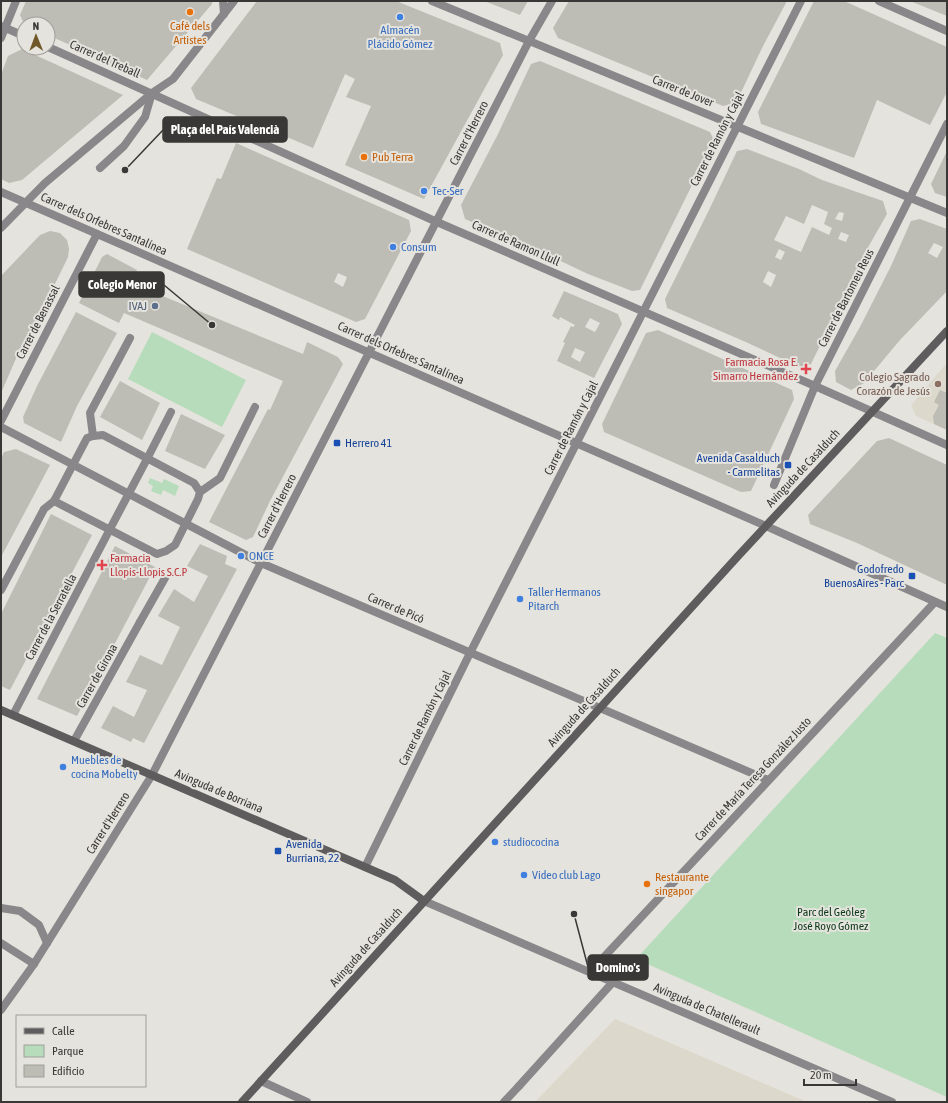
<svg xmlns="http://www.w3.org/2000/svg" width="948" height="1103" viewBox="0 0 948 1103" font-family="'Asap Condensed',sans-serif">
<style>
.built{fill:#dcd8cb}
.green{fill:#b7dcbb}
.building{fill:#bdbcb5;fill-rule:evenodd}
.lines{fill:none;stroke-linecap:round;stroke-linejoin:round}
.service{stroke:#898789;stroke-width:8}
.pedestrian{stroke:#898789;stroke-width:8}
.minor{stroke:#898789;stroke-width:8}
.tertiary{stroke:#898789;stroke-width:8}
.secondary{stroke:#5f5c5e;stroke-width:8}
.food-dot{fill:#e8710a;stroke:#e5e3dd;stroke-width:1.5}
.shop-dot{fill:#3f7fe0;stroke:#e5e3dd;stroke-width:1.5}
.service-dot{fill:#5c6f8a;stroke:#e5e3dd;stroke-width:1.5}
.health-dot{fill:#e0444e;stroke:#e5e3dd;stroke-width:1.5}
.education-dot{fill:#8d6e63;stroke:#e5e3dd;stroke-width:1.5}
.transit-dot{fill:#1a4fb4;stroke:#e5e3dd;stroke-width:1.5}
.labels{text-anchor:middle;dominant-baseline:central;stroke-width:4;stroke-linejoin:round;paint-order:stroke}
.food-label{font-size:12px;fill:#c56008;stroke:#e5e3dd;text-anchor:start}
.shop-label{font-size:12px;fill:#366cbe;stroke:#e5e3dd;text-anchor:start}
.street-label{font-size:12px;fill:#393836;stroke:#e5e3dd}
.service-label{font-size:12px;fill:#4e5e75;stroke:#e5e3dd;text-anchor:end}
.health-label{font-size:12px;fill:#be3a42;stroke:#e5e3dd;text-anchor:end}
.education-label{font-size:12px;fill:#785e54;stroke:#e5e3dd;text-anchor:end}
.transit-label{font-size:12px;fill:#164399;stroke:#e5e3dd;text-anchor:start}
.park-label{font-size:12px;fill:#0a3917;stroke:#e5e3dd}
.leader{fill:none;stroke:#393836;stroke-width:1.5}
.callout-dot{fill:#393836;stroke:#e5e3dd;stroke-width:1.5}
.callout{fill:#393836;stroke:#393836;stroke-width:1.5}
.callout-label{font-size:13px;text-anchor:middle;font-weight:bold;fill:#fff}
</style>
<rect width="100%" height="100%" fill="#e5e3dd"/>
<g class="built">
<path d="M947,363v67l-31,-14 -5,-11z"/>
<path d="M615,1019l192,83h-272z"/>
</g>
<g class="green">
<path d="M152,332l94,48 -24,47 -94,-48z"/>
<path d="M150,478l12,5 2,-4 15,7 -4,10 -12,-6 -2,5 -10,-4 2,-5 -5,-3z"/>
<path d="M935,633l12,5v459l-311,-138z"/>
</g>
<g class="building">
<path d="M26,1h186v3l-65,76 -99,-45v-11h-24l-4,-9z"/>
<path d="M257,1h139l104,42 3,12 -79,144 -79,-34 26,-59 -25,-9 9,-18 -10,-5 -32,74 -117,-49 -5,-11z"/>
<path d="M484,1h44l-8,14z"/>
<path d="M569,1h218l-24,45 -27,57 -13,3 -165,-68 -5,-10z"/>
<path d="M814,1h30l103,46v45l-17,33 -53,-25 -23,58 -93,-34 -3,-12z"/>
<path d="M910,1h37v15z"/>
<path d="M22,49l101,46 -101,85 -13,3 -8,-4v-104l7,-19z"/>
<path d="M540,61l170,71 5,10 -14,25 -61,123 -8,1 -44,-17 -40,-19 -83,-36 -4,-14 36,-69 34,-72z"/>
<path d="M236,143l173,77 2,11 -46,88 -9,3 -169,-73 30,-71 4,1zM338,273l9,4 -4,10 -9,-5z"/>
<path d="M747,149l52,20 23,11 61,21 4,13 -21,37 -22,49 -13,23 -20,41 -12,3 -51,-24 -81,-35 -2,-9 44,-89 28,-59zM812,205l16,7 -4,12 8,4 -3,7 -17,-8 -11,25 -27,-12 12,-24 18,8zM839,212l5,1 -2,8 -7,-2zM841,232l8,3 -3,7 -8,-3zM779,249l6,3 -4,8 -6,-3zM768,271l8,4 -5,12 -8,-5z"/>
<path d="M947,151v46l-12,-4 -4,-9z"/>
<path d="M920,219l27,10v62l-47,49 -36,43 -13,7 -15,-8 -1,-11 26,-46 30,-59 20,-45zM934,243l9,4 -6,11 -9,-5z"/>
<path d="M50,231l10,2 7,7 2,9 -1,8 -29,60 -18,30 -20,46v-117l39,-41z"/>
<path d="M107,254l30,16 -4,8 5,3 -2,4 167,69 4,-12 31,15 5,7 -73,137 -17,36 -7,3 -37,-18 59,-113 2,1 13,-29 -159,-68 -5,10 -40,-20 23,-46z"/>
<path d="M564,291l54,23 4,10 -28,54 -37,-17 8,-18 -2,-1 8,-16 2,1 2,-2 -15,-8 -1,3 -7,-4zM590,318l10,5 -5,9 -10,-5zM575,348l10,4 -5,10 -9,-5z"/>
<path d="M76,312l41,21 -40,73 -16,36 -37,-19 -1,-6 14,-31z"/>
<path d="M658,330l134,60 2,9 -43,92 -10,1 -137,-60 -2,-8 44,-91z"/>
<path d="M120,381l40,22 -18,37 -42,-23z"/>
<path d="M940,390l7,3v37l-13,-6 -1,-8 6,-11 -5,-3z"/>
<path d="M181,414l44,21 -20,34 -40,-18z"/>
<path d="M889,438l58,27v120l-90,-42 -47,-19 -2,-9 69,-74z"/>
<path d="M16,449l34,16 -49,92v-98l3,-7z"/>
<path d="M51,514l41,21 -82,155 -9,-4v-72z"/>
<path d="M200,544l27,12 -2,8 12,5 -93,174 -11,-5 -2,4 -30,-14 12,-22 21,11 13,-27 -21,-8 14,-27 22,10 18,-38 -22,-11 16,-27 20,13 14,-26 -21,-10z"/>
<path d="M115,546l40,21 -78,149 -40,-17z"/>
</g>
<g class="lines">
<g class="service">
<path d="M100,168l24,-22 21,-29 7,-24"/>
<path d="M140,622l25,-44"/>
</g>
<g class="pedestrian">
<path d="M223,1l1,13"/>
<path d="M1,427l260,136"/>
<path d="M774,485l41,-99"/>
<path d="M110,529l37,-70"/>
<path d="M519,1086l94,-104"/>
</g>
<g class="minor">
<path d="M432,1l515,212"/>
<path d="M879,1l68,30"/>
<path d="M1,26l23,10"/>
<path d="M1,38l15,-37"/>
<path d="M48,47l389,175 378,164 132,59"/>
<path d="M815,386l132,-262"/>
<path d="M1,421l96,-187"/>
<path d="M93,436l-3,-23 40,-75"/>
<path d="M147,459l24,-47"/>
<path d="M200,492l-6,-9 -91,-48 -10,1 -6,2 -33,63 103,53 9,-3 9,-6 23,-46 2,-7 20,-14 35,-71"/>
<path d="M766,526l181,81"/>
<path d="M261,563l507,217"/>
<path d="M1,590l43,-81 10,-8"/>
<path d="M13,715l97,-186"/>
<path d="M74,741l66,-119"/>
<path d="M365,867l105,-214 331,-652"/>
<path d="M1,908l19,3 19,14 8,18"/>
<path d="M1,943l33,21"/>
<path d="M590,972l345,-370"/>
<path d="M261,1081l46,21"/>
<path d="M504,1102l15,-16"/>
</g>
<g class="tertiary">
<path d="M1,192l765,334"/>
<path d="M1,228l44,-45 107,-90 21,-14 61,-78"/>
<path d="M424,901l468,201"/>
<path d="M1,1010l33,-46 118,-189 377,-734 23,-40"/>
</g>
<g class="secondary">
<path d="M1,710l394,170 29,21"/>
<path d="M242,1102l497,-547 208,-224"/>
</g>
</g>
<g class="food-dot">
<circle cx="190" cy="12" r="4"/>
<circle cx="364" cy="157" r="4"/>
<circle cx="647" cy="884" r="4"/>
</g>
<g class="shop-dot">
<circle cx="400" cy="17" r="4"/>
<circle cx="424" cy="191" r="4"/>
<circle cx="393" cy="247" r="4"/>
<circle cx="241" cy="556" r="4"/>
<circle cx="520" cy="599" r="4"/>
<circle cx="63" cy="767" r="4"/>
<circle cx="495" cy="842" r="4"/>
<circle cx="524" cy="875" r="4"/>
</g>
<circle class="service-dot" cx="155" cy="306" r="4"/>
<g class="health-dot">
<path d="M804 363h4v4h4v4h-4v4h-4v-4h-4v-4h4z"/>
<path d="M100 559h4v4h4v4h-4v4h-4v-4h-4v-4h4z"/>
</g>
<circle class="education-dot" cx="938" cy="384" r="4"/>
<g class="transit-dot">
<rect x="333" y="439" width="8" height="8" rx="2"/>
<rect x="784" y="461" width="8" height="8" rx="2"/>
<rect x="908" y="572" width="8" height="8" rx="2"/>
<rect x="274" y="847" width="8" height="8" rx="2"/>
</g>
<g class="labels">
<g class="food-label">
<text x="190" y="26" text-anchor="middle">Cafè dels<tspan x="190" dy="14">Artistes</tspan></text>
<text x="372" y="157">Pub Terra</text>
<text x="655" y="877">Restaurante<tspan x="655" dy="14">singapor</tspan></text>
</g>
<g class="shop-label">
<text x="400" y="30" text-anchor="middle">Almacén<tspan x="400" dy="14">Plácido Gómez</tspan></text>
<text x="432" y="191">Tec-Ser</text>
<text x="401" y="247">Consum</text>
<text x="249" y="556">ONCE</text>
<text x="528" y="592">Taller Hermanos<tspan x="528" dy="14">Pitarch</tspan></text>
<text x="71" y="760">Muebles de<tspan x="71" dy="14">cocina Mobelty</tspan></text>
<text x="503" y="842">studiococina</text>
<text x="532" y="875">Video club Lago</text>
</g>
<g class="street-label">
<text transform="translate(105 59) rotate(24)">Carrer del Treball</text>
<text transform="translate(683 91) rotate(22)">Carrer de Jover</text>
<text transform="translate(469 133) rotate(-63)">Carrer d'Herrero</text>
<text transform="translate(717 139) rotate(-63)">Carrer de Ramón y Cajal</text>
<text transform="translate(104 224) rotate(24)">Carrer dels Orfebres Santalínea</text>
<text transform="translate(516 243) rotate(24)">Carrer de Ramon Llull</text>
<text transform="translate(846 298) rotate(-63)">Carrer de Bartomeu Reus</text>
<text transform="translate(38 322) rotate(-63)">Carrer de Benassal</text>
<text transform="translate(401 353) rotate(24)">Carrer dels Orfebres Santalínea</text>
<text transform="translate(571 428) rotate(-63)">Carrer de Ramón y Cajal</text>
<text transform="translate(803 468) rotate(-47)">Avinguda de Casalduch</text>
<text transform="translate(277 506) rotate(-63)">Carrer d'Herrero</text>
<text transform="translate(396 608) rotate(23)">Carrer de Picó</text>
<text transform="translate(51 617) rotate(-62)">Carrer de la Serratella</text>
<text transform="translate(97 676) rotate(-61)">Carrer de Girona</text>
<text transform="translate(584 707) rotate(-48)">Avinguda de Casalduch</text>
<text transform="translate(425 718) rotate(-64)">Carrer de Ramón y Cajal</text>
<text transform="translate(753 779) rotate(-47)">Carrer de María Teresa González Justo</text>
<text transform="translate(219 791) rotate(23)">Avinguda de Borriana</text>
<text transform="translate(108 823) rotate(-58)">Carrer d'Herrero</text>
<text transform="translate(366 947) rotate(-48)">Avinguda de Casalduch</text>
<text transform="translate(707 1009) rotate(23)">Avinguda de Chatellerault</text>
</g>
<g class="service-label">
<text x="147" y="306">IVAJ</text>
</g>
<g class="health-label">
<text x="798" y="362">Farmacia Rosa E.<tspan x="798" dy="14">Simarro Hernández</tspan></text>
<text x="110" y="558" text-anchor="start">Farmacia<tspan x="110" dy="14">Llopis-Llopis S.C.P</tspan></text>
</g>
<g class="education-label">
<text x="930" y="377">Colegio Sagrado<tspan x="930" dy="14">Corazón de Jesús</tspan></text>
</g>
<g class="transit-label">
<text x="345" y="443">Herrero 41</text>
<text x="780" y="458" text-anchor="end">Avenida Casalduch<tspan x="780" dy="14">- Carmelitas</tspan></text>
<text x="904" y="569" text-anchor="end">Godofredo<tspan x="904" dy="14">BuenosAires - Parc</tspan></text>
<text x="286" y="844">Avenida<tspan x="286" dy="14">Burriana, 22</tspan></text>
</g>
<g class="park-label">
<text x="831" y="912">Parc del Geòleg<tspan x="831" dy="14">José Royo Gómez</tspan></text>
</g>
</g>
<path class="leader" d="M125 170L163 130M212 325L164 285M574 914L588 967"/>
<g class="callout-dot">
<circle cx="125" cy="170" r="4"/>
<circle cx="212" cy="325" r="4"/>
<circle cx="574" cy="914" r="4"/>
</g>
<g class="callout">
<rect x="163" y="117" width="124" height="25" rx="4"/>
<rect x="79" y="272" width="85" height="25" rx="4"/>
<rect x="588" y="955" width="60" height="25" rx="4"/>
</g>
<g class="callout-label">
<text x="225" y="134">Plaça del País Valencià</text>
<text x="122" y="289">Colegio Menor</text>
<text x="618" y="972">Domino's</text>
</g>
<rect width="948" height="1103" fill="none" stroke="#393836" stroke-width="4"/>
<rect x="16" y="1015" width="130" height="72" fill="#e5e3dd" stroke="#a09f9a"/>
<rect x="24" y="1028" width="20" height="6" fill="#5f5c5e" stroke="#a09f9a"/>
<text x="52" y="1035" font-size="12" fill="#393836">Calle</text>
<rect x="24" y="1045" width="20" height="12" fill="#b7dcbb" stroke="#a09f9a"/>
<text x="52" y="1055" font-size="12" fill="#393836">Parque</text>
<rect x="24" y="1065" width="20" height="12" fill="#bdbcb5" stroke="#a09f9a"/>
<text x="52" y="1075" font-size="12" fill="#393836">Edificio</text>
<g transform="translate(36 36) rotate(359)"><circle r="19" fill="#e5e3dd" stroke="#a09f9a"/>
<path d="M0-3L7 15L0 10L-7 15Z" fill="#715829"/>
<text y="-6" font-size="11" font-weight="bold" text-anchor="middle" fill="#393836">N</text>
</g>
<path d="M804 1079v6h52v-6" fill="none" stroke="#393836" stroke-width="2"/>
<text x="810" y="1079" font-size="12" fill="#393836" stroke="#e5e3dd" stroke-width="3" paint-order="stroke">20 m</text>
</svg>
